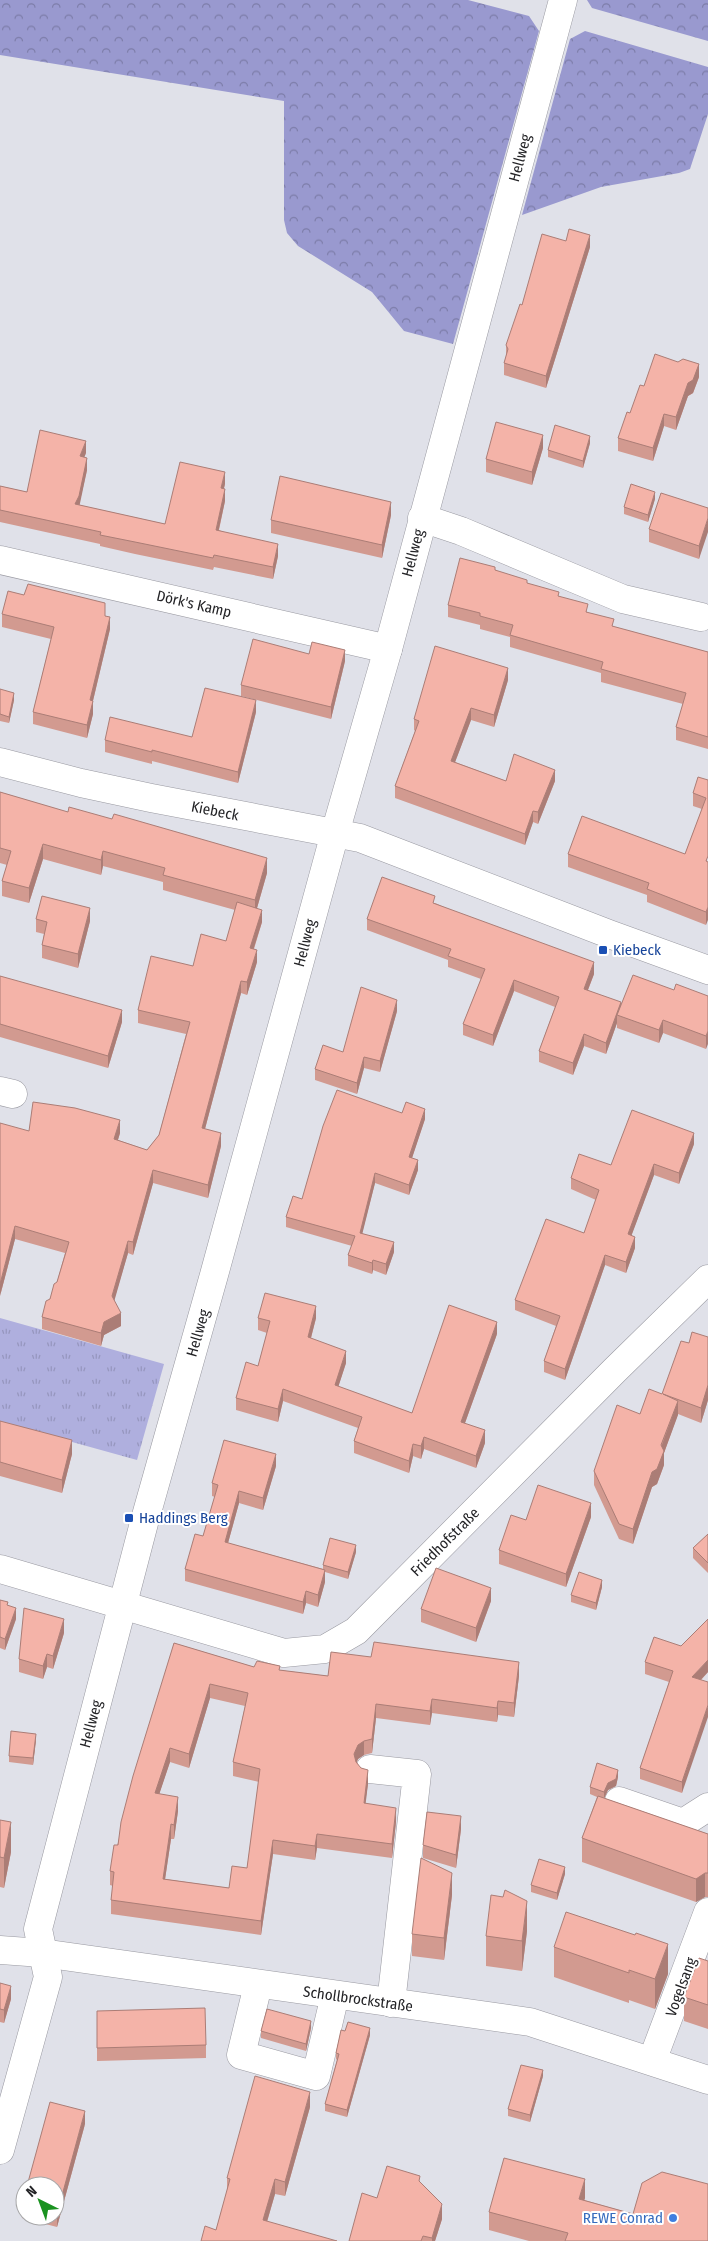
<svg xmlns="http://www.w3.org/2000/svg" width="708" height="2241" viewBox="0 0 708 2241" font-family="'Fira Sans Condensed',sans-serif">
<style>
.grass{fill:url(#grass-tufts)}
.forest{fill:url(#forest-crowns)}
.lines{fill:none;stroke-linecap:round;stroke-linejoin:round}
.minor-casing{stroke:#9999a1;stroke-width:29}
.minor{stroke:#fff;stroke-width:28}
.wall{fill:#d29a90;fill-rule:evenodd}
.shaded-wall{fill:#ab7d76}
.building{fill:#f4b3a8;stroke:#ab7d76;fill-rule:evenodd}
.transit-dot{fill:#1a4fb4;stroke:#fff;stroke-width:2}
.shop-dot{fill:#3f7fe0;stroke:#fff;stroke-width:2}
.labels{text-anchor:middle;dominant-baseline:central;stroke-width:4;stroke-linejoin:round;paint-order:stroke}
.street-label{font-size:15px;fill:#232326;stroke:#fff}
.transit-label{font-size:15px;fill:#164399;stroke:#fff;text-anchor:start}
.shop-label{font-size:15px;fill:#366cbe;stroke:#fff;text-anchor:end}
</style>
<defs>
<pattern id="grass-tufts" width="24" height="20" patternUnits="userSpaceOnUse" patternTransform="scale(1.25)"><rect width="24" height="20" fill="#afafde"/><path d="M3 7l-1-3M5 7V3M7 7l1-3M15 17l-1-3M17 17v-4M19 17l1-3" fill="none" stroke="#9696be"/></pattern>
<pattern id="forest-crowns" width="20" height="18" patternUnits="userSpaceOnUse" patternTransform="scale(1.25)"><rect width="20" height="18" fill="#9999cf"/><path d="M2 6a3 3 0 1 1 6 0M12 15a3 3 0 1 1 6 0" fill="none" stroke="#7c7ca8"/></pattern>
</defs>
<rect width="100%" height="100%" fill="#e0e1e9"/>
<path class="grass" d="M0,1318l164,46 -27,96 -137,-38z"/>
<g class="forest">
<path d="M0,0h468l61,16 10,15 -86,313 -49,-13 -32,-39 -74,-46 -11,-13 -3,-13v-119l-284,-46z"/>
<path d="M587,0h121v41l-116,-33z"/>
<path d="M585,31l123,36v47l-18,55 -11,4 -78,14 -79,28 48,-176z"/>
</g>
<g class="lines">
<defs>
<g id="minor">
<path d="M422,518l39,13 162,68 78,18"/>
<path d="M0,560l388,89"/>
<path d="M0,762l81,21 70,15 209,40 249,96 99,36"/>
<path d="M0,1091l13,3"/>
<path d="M0,1569l284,84 41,-4 31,-18 258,-260 94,-92"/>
<path d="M370,1769l47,5 -26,229"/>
<path d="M619,1801l64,22 25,-16"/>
<path d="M0,1950l42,3 488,69 178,58"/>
<path d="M258,1985l-17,70 75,21 19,-81"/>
<path d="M652,2061l56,-149"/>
<path d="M0,2150l48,-173 -10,-48 106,-406 70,-248 121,-442 53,-184 175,-649"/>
</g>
</defs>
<use href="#minor" class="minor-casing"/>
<use href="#minor" class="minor"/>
</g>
<g class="wall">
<path d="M566,241l24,6 -44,141 -42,-13v-12l2,-6v-12l16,-40z"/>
<path d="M699,377l-6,16 -5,3 -12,34 -12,-4 -11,35 -35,-10v-13l26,-52z"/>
<path d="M590,443l-7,25 -35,-11v-7z"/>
<path d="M543,448l-11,37 -46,-13v-13z"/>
<path d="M86,453l-2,4 3,13 -8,35 86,19 60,-40 -1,4 1,13 -6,29 59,26 -5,23 -59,-12 -1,3 -78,-16 -35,-8v-2l-100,-22v-36l27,6z"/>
<path d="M655,499l-7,23 -24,-8v-7z"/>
<path d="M708,508l-9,51 -50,-17v-13z"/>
<path d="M391,515l-9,43 -111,-25v-13z"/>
<path d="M495,570l64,26 55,31 94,25v97l-32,-9v-13l7,-23 -82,-22v-9l-91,-26v-10l-30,-8v-4l-32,-8v-12z"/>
<path d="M2,614l103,2 5,13 -17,72v13l-6,24 -54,-14v-12l18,-73 -49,-12z"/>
<path d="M309,654l36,7 -14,58 -90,-23v-11z"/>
<path d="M508,680l-14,47 -23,-7 -16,42 51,19h49l-17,43 -5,-2 -8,23 -130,-47v-12l20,-55 -1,-1v-11z"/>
<path d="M0,689l14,11 -5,23 -9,-2z"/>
<path d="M256,712l-18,71 -86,-22v3l-47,-12v-12l87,-3z"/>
<path d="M708,780l-2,145 -59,-23v-7l-79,-28v-13h117l17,-45 -9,-3v-13z"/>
<path d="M0,792l267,81 -10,35 5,14 -8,27 3,13 -10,33 -6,-2 -36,136 16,17 -13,52 -55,-15 -20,72 -5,-2 -14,47 7,26 -17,9 -3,11 -59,-17v-12l15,-35 8,-29 -50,-14 -15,57 29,-165 91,2 -2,7 29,10 12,-15 27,-101 -48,-11v-13l55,-44 33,-25 9,-31 -72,-20v-8l-60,-16 -2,9 -58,-16 -14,44 -27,-7v-15l5,-16 -7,-2z"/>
<path d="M435,903l159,71 -6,16 33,16 53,-16 34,6 -2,53 -43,-16 -4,10 -42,-15v-5l-11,31 -22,-8 -11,29 -34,-13v-11l16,-44 -41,-16 -21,55 -30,-11v-11l18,-45 -33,-12v-7l-81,-30v-11z"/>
<path d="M36,919l54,2 -12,47 -36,-10v-13l2,-11 -8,-2z"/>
<path d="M0,976l122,46 -14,46 -108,-31z"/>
<path d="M397,1011l-17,61 -16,-4 -7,26 -42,-14v-11l28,-17z"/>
<path d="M402,1113l23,6 -13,39 6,12 -9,25 -34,-12 -13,50 32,19 -8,23 -13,-5 -1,4 -24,-8v-11l4,-9 -66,-19v-10l16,-18z"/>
<path d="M694,1144l-15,40 -25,-9 -23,61 4,12 -9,25 -21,-8 -40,115 -21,-8v-11l12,-35 -41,-16v-10l69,-67 12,-33 -25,-11v-11l40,-13z"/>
<path d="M258,1318h58l-5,20 35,25 -8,24 74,26 85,-79 -32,89 20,20 -9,25 -52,-19 -3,10 -8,-3 -4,17 -55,-20v-12l4,-13 -75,-27 -5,21 -42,-12v-12l22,-32 9,-33 -9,-3z"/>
<path d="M708,1337v63l-7,23 -23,-9 -14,39v12l-7,19 -5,3 -19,57 -14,-5 -25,-54v-14l46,-57 22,-20 27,-51z"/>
<path d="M0,1421l72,33 -10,39 -62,-17z"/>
<path d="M276,1466l-13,44 -24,-7 -11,40 95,26v-4l33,-13 -8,27 -23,-7v10l-7,25 -12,-4 -3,11 -118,-33v-12l18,-33 12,-39 -3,-1v-13z"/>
<path d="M591,1517l-25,70 -67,-23v-14l27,-30z"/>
<path d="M708,1534v39l-15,-15v-10z"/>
<path d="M602,1587l-6,23 -25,-8v-7z"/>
<path d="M0,1600l8,6 8,13 -11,31 -5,-2z"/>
<path d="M491,1601l-15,41 -55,-20v-13z"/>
<path d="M64,1633l-11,36 -6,-2 -4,12 -24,-7v-13z"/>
<path d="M174,1643l80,24 74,9h191l-5,41 -16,-2 -1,7 -65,-9 -2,12 -54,-7 -4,35 -8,2 -6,4 -1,3 11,22 -3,19 31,19 -4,36 -75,-10 -2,12 -42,-6 -12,81 -150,-21v-14l2,-14 -3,-1v-14zM210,1698l35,8 -12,56v14l26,6 -12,86 -18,20 -64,-9 6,-40h3l4,-28 -19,-17 11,-32 19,6z"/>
<path d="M645,1662l63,10 -7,8 -19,113 -42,-14v-11l29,-86 -24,-8z"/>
<path d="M36,1740l-3,25 -24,-3v-6z"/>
<path d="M618,1777l-2,9 -8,4 -4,8 104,36v63h-3l-9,5 -114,-40v-24l15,-41 -7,-3v-7z"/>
<path d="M0,1820l11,32 -7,36 -4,-1z"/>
<path d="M461,1829l-5,39 -33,-10v-13z"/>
<path d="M565,1874l-8,26 -26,-8v-7z"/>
<path d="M452,1895l-8,65 -32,-4v-22z"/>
<path d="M527,1931l-5,40 -36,-5v-30z"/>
<path d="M554,1947l114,27 -13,35 -26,-9v3l-75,-26z"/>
<path d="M708,1961v68l-24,-8v-24z"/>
<path d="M0,1983l11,16 -7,24 -4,-1z"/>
<path d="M97,2011l109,34v13l-109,3z"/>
<path d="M311,2028l-5,23 -45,-13v-7z"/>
<path d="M370,2035l-23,82 -22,-6v-7l12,-44 -1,-1v-6z"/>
<path d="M543,2076l-13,46 -22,-6v-7z"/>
<path d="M310,2107l-25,89 -10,-2 -8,28 -66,19 15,-11 11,-38v-14z"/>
<path d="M85,2124l-28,103 -35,-9v-13l3,-11v22h30v-30z"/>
<path d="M420,2183l22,36 -7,22h-86l28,-43z"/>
<path d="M585,2198l-1,2 49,14 75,27h-179l-40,-11v-18z"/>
</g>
<g class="shaded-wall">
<path d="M590,235v12l-44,141v-12z"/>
<path d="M699,364v13l-6,16 -5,3 -12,34v-13l12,-34z"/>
<path d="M664,414v12l-11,35v-13z"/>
<path d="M543,435v13l-11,37v-13z"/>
<path d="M590,436v7l-7,25v-7z"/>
<path d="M86,441v12l-6,15v-12z"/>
<path d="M87,458v12l-8,38 -4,-4z"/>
<path d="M225,472v12l-4,16v-12z"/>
<path d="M225,489v12l-9,41v-12z"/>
<path d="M655,492v7l-7,23v-7z"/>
<path d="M391,502v13l-9,43v-13z"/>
<path d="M708,518v14l-9,27v-13z"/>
<path d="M278,544v12l-5,23v-12z"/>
<path d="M110,617v12l-20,84v-13z"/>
<path d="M345,650v11l-14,58v-12z"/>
<path d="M508,668v12l-14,47v-12z"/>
<path d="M14,693v7l-5,23v-6z"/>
<path d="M256,700v12l-18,71v-11z"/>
<path d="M93,701v13l-6,24v-13z"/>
<path d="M471,708v12l-20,53v-12z"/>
<path d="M555,770v11l-17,43v-12z"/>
<path d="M533,811v11l-8,23v-11z"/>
<path d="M43,844v15l-14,44v-15z"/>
<path d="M103,851v15l-2,9v-15z"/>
<path d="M267,858v15l-12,42v-15z"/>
<path d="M708,907v13l-2,5v-13z"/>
<path d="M90,908v13l-12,47v-14z"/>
<path d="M262,910v12l-12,38v-12z"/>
<path d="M257,950v12l-10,33v-13z"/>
<path d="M594,962v12l-10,26v-11z"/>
<path d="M514,980v11l-21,55v-11z"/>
<path d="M241,981v12l-39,147v-12z"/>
<path d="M397,1000v11l-17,61v-11z"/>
<path d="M621,1002v12l-4,1v8l-11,31v-11z"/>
<path d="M122,1010v12l-14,46v-12z"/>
<path d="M663,1020v13l-4,10v-13z"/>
<path d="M708,1031v13l-2,5v-13z"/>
<path d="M584,1034v12l-11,29v-12z"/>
<path d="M364,1057v11l-7,26v-11z"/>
<path d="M425,1109v10l-16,48v-10z"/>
<path d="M120,1120v13l-6,19v-13z"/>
<path d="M221,1133v13l-13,52v-13z"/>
<path d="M694,1133v11l-15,40v-11z"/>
<path d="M418,1160v10l-9,25v-10z"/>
<path d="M654,1164v11l-26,70v-11z"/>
<path d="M153,1170v13l-20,72v-13z"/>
<path d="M375,1173v10l-15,60v-10z"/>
<path d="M15,1226v13l-15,57v-12z"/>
<path d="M635,1237v11l-9,25v-11z"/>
<path d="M128,1241v12l-16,56v-13z"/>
<path d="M394,1242v10l-8,23v-11z"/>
<path d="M605,1255v10l-40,115v-11z"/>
<path d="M373,1260v10l-1,4v-11z"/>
<path d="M316,1306v12l-8,31v-12z"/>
<path d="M121,1313v13l-17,9 -3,11v-13l3,-11z"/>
<path d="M497,1322v12l-36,100v-12z"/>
<path d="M346,1351v12l-11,34v-12z"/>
<path d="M708,1385v15l-7,23v-15z"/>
<path d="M283,1389v12l-5,21v-13z"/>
<path d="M678,1401v14l-14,38v12l-7,19 -5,3 -19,57v-15l19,-57z"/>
<path d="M485,1430v13l-9,25v-12z"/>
<path d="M424,1437v12l-3,10v-13z"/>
<path d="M72,1440v14l-10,39v-13z"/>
<path d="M413,1444v12l-4,17v-12z"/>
<path d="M276,1454v12l-13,44v-12z"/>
<path d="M239,1491v12l-14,51v-12z"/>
<path d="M591,1503v14l-25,70v-13z"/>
<path d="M356,1545v7l-8,27v-7z"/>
<path d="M325,1570v12l-7,25v-12z"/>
<path d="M602,1580v7l-6,23v-7z"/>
<path d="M491,1588v13l-15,41v-14z"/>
<path d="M306,1591v12l-3,11v-12z"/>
<path d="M16,1608v11l-11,31v-11z"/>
<path d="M64,1619v14l-11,36v-13z"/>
<path d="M47,1654v13l-4,12v-13z"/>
<path d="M708,1660v12l-16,17v-12z"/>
<path d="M519,1662v14l-5,41v-14z"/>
<path d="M210,1684v14l-21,70v-14z"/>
<path d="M432,1699v14l-2,12v-14z"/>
<path d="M498,1701v14l-1,7v-14z"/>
<path d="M376,1704v14l-4,35v-14z"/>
<path d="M708,1705v12l-26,76v-11z"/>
<path d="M36,1734v6l-3,25v-7z"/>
<path d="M364,1741v14l-6,4 -4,9v-14l4,-9z"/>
<path d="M170,1748v14l-15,45v-14z"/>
<path d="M368,1770v14l-4,33v-14z"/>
<path d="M618,1770v7l-2,9 -8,4 -4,9v-7l4,-9z"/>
<path d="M178,1797v14l-4,28v-14z"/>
<path d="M396,1808v14l-4,36v-14z"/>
<path d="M461,1816v13l-5,39v-13z"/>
<path d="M11,1822v30l-7,36v-30z"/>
<path d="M171,1824v15l-8,54v-14z"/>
<path d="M317,1834v14l-2,12v-14z"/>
<path d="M273,1840v14l-12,81v-14z"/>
<path d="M565,1867v7l-8,26v-7z"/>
<path d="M452,1873v22l-8,65v-22z"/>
<path d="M705,1873v24l-9,5v-23z"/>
<path d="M527,1901v30l-5,40v-30z"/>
<path d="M668,1944v30l-13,35v-30z"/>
<path d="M11,1986v13l-7,24v-13z"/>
<path d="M311,2021v7l-5,23v-7z"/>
<path d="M370,2028v7l-23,82v-7z"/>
<path d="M543,2070v6l-13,46v-7z"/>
<path d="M310,2092v15l-25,89v-14z"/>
<path d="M85,2111v13l-28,103v-13z"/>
<path d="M275,2179v15l-12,41v-15z"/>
<path d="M585,2179v19l-6,19v-18z"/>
<path d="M442,2204v15l-7,22h-3v-3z"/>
</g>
<g class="building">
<path d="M569,229l21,6 -44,141 -42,-13 4,-14 -2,-4 14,-41 2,1 20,-71 24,7z"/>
<path d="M655,354l23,8 5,-3 16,5 -6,16 -5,3 -12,34 -12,-3 -11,34 -35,-10 9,-26 3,1 10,-28 4,1z"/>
<path d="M496,422l47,13 -11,37 -46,-13z"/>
<path d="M555,425l35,11 -7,25 -35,-11z"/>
<path d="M40,430l46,11 -6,15 7,2 -8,38 -4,8 90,20 15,-62 45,10 -4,16 4,1 -9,41 62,14 -5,23 -59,-12 -1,3 -78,-16 -35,-7 1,-3 -101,-22v-24l27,6z"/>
<path d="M280,476l111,26 -9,43 -111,-25z"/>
<path d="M631,484l24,8 -7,23 -24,-8z"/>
<path d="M661,493l47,15v10l-9,28 -50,-17z"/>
<path d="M460,558l35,9v3l32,10v3l32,9 -1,4 30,8 -2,8 28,7 -2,7 96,26v85l-32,-10 10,-34 -85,-24 2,-7 -93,-27 3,-10 -33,-9v-3l-32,-8z"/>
<path d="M28,584l77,19v13l5,1 -20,83 3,1 -6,24 -54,-13 21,-85 -52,-13 6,-23 16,4z"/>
<path d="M253,639l56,15 3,-12 33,8 -14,57 -90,-22z"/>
<path d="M435,646l73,22 -14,47 -23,-7 -20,53 55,20 8,-27 41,16 -17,42 -5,-1 -8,23 -130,-48 24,-65 -5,-2z"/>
<path d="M205,688l51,12 -18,72 -86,-22v2l-47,-12 5,-23 82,20z"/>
<path d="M0,689l14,4 -5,24 -9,-3z"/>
<path d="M698,777l10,3v76l-2,5 2,1v45l-2,5 -59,-23 2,-6 -81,-29 14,-38 103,38 21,-56 -13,-5z"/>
<path d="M0,792l68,20 1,-5 43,12 2,-5 153,44 -12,42 -92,-25 2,-7 -62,-17 -2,9 -58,-16 -14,44 -27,-7 9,-30 -11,-3z"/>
<path d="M382,877l53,19 -2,7 161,59 -10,27 37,13 -15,41 -22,-9 -11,29 -34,-12 20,-54 -45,-17 -21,55 -30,-11 22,-55 -37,-13 3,-7 -84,-30z"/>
<path d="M42,896l48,12 -12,46 -36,-9 5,-23 -11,-3z"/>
<path d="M237,902l25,8 -12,38 7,2 -10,32 -6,-1 -39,147 19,5 -13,52 -55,-15 -20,72 -5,-1 -16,55 9,17 -17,9 -3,11 -59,-16 4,-16 4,-2 4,-15 3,-2 12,-40 -54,-16 -15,58v-161l29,8 4,-29 42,6 45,12 -6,19 33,11 12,-15 31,-113 -52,-12 13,-54 42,10 8,-32 25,7z"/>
<path d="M633,975l41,15 2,-6 32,12v35l-2,5 -43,-16 -4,10 -42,-15z"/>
<path d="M0,976l122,34 -14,46 -108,-32z"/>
<path d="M361,987l36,13 -17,61 -16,-4 -7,26 -42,-14 8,-24 20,7z"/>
<path d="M337,1090l65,23 4,-11 19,7 -16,48 9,3 -9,25 -34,-12 -15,60 34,9 -8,22 -13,-4 -1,3 -24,-8 7,-19 -69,-19 7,-21 9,3 21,-73z"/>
<path d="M632,1110l62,23 -15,40 -25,-9 -26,70 7,3 -9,25 -21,-7 -40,114 -21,-8 16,-45 -45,-16 31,-81 38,14 15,-43 -28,-12 8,-24 32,11z"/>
<path d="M265,1293l51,13 -8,31 38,14 -11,34 77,28 37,-108 48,17 -36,100 24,8 -9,26 -52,-19 -3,9 -8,-2 -4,17 -55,-20 8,-24 -79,-28 -5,20 -42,-11 10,-36 12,4 12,-45 -12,-3z"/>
<path d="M692,1332l16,5v48l-7,23 -38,-14 15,7 -17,44 3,6 -7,18 -5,3 -19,57 -14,-5 -25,-53 23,-66 23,9 9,-25 13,5 19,-53 8,2z"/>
<path d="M0,1421l72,19 -10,40 -62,-18z"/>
<path d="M224,1440l52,14 -13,44 -24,-7 -14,51 100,28 -7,25 -12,-4 -3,11 -118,-33 10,-35 8,2 15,-51 -6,-2z"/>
<path d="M538,1485l53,18 -25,71 -67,-24 12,-35 15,5z"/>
<path d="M708,1534v29l-15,-15z"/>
<path d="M330,1538l26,7 -8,27 -25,-7z"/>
<path d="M436,1568l55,20 -15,40 -55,-19z"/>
<path d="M579,1572l23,8 -6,23 -25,-8z"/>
<path d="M0,1600l8,2 -1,3 9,3 -11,31 -5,-2z"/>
<path d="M24,1608l40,11 -11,37 -6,-2 -4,12 -24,-7z"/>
<path d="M708,1619v41l-16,17 16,5v23l-26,77 -42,-14 33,-97 -28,-9 9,-25 27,9z"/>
<path d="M374,1642l145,20 -5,41 -16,-2 -1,7 -65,-9 -2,12 -54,-7 -4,35 -8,2 -6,4 -4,9 2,8 5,6 7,2 -4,33 32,5 -4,36 -75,-10 -2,12 -42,-6 -12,81 -150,-21 3,-28 -4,-1 4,-26h4l3,-23 12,-46 41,-133 80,24 3,-6 23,5 -1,4 49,6 3,-24 40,5zM210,1684l38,9 -15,69 27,7 -13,99 -15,-2 -3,22 -66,-9 8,-55 3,1 4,-28 -23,-4 15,-45 19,6z"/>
<path d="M11,1731l25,3 -3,24 -24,-2z"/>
<path d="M597,1763l21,7 -2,9 -8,4 -4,9 -14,-5z"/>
<path d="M598,1796l110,38v39h-3l-9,6 -114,-41z"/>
<path d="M427,1812l34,4 -5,39 -33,-10z"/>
<path d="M0,1820l11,2 -7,36 -4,-1z"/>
<path d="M421,1858l31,15 -8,65 -32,-4z"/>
<path d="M539,1859l26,8 -8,26 -26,-8z"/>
<path d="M505,1890l22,11 -5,40 -36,-5 5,-41 12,2z"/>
<path d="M566,1912l69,23 1,-2 32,11 -13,35 -26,-9v3l-75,-26z"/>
<path d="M699,1958l9,3v44l-24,-8z"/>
<path d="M0,1983l11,3 -7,24 -4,-1z"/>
<path d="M205,2008l1,37 -109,3v-37z"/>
<path d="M267,2009l44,12 -5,23 -45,-13z"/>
<path d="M348,2022l22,6 -23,82 -22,-6 14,-50 -3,-1 5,-23 4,1z"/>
<path d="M521,2065l22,5 -13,45 -22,-6z"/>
<path d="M255,2076l55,16 -25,90 -10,-3 -12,41 74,21h-136l4,-15 11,4 14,-51 -3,-1z"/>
<path d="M50,2102l35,9 -28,103 -2,-1v-27h-28z"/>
<path d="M504,2158l81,21 -6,20 54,15 9,-31 20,-11 46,12v57h-143l3,-8 -79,-21z"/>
<path d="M387,2166l33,10 -1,5 23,23 -10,34 -9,-2 -2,5h-72l13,-48 15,5z"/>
<path d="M25,2194v11h-3z"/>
</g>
<g class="transit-dot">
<rect x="598" y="945" width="10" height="10" rx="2.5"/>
<rect x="124" y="1513" width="10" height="10" rx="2.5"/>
</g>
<circle class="shop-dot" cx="673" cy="2218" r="5"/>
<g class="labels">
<g class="street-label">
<text transform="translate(520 158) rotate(-75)">Hellweg</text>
<text transform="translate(413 553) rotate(-75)">Hellweg</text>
<text transform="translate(194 604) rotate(13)">Dörk's Kamp</text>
<text transform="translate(215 811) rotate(11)">Kiebeck</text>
<text transform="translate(305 943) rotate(-75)">Hellweg</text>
<text transform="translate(198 1333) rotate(-74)">Hellweg</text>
<text transform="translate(445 1542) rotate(-45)">Friedhofstraße</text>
<text transform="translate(91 1724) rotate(-75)">Hellweg</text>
<text transform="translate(681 1987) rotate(-70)">Vogelsang</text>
<text transform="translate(358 1999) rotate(8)">Schollbrockstraße</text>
</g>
<g class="transit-label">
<text x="613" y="950">Kiebeck</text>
<text x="139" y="1518">Haddings Berg</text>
</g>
<g class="shop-label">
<text x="663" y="2218">REWE Conrad</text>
</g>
</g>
<g transform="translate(40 2201) rotate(318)"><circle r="24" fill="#ffffff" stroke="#a7a7a8"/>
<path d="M0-4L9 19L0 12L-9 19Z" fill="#1a9220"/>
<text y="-8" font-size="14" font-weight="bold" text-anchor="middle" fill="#232326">N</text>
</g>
</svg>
